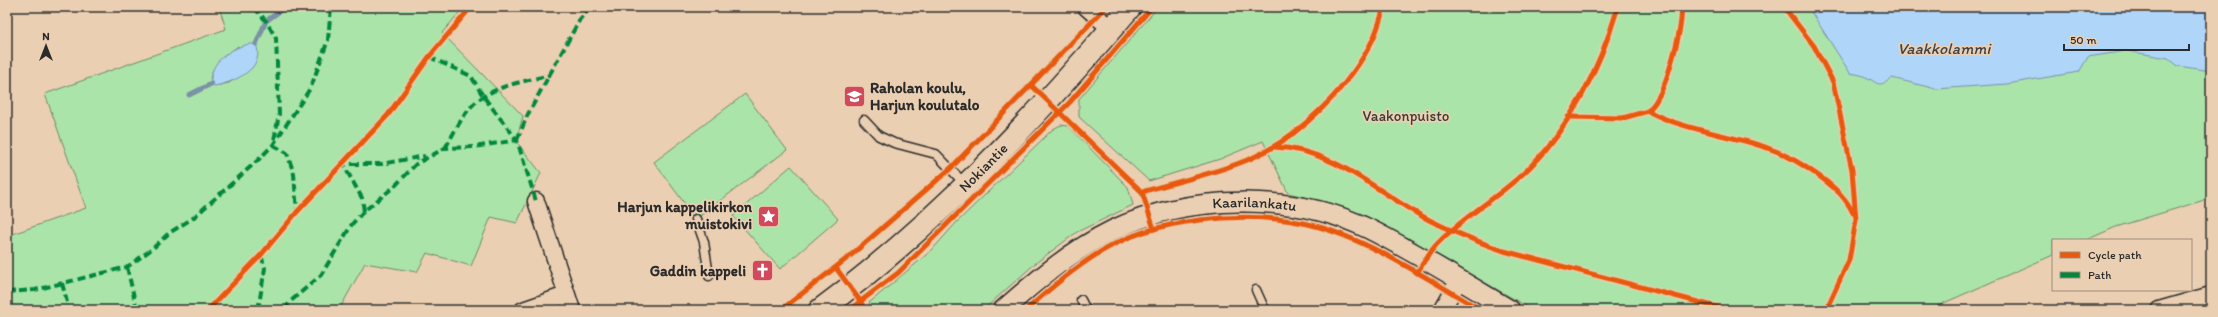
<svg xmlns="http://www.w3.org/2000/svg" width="2218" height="317" viewBox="0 0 2218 317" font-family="Itim,sans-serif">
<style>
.green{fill:#abe4a9;stroke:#6b886a;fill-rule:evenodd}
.water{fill:#afd5f9;stroke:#7a91a7}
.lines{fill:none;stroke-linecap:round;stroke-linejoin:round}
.stream{stroke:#7a91a7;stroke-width:5}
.service-casing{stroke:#2b2b2b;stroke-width:11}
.minor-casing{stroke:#2b2b2b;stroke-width:19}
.tertiary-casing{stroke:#2b2b2b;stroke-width:22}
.secondary-casing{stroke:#2b2b2b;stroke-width:25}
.service{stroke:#ebcfb2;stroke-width:8}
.minor{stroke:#ebcfb2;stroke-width:16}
.tertiary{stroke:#ebcfb2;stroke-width:19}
.secondary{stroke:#ebcfb2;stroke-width:22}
.quiet{stroke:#00873e;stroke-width:4;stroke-dasharray:8 4;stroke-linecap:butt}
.cycleway-casing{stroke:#ebcfb2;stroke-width:8}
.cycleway{stroke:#e8590c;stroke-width:5}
.labels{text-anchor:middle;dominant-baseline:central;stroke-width:3.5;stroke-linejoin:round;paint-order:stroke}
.poi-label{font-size:15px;font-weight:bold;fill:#2b2b2b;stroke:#ebcfb2;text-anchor:end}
.park-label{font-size:15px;fill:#383e38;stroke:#ebcfb2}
.street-label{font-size:15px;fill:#2b2b2b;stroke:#ebcfb2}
.water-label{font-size:16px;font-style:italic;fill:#3f444a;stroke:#ebcfb2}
</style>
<rect width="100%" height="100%" fill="#ebcfb2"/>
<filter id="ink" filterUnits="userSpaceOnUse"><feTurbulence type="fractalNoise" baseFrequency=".025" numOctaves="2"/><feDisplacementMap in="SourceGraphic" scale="8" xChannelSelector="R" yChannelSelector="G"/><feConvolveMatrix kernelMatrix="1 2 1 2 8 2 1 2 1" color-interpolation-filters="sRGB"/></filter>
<g filter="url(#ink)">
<g class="green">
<path d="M219,7h64l3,5 12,-3v-2h166l-22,26 81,83 -7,25 25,32 -24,50 -26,-6 -20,49 -44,-13 -10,19 -52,-9 -26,47h-332v-74l79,-28 -41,-114 181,-65zM238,46l15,21 -24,16 -14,3 -5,-8c5,-15 15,-22 28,-32z"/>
<path d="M1158,7h650l19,27 384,-27v191l-95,29 -30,13h-33v15l-125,55h-395l-151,-86 -60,-23 -34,-8 -25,-52 -43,18 -71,22 -70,-64v-18z"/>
<path d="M745,94l42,56 -91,69 -42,-57z"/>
<path d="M1061,125l7,1 60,61 5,18 -56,27 -40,30 -54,48h-111l-3,-7 63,-53 24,-27 97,-94z"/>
<path d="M791,166l47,53 -58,50 -47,-53z"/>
</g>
<g class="water">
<path d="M1808,7h403v64l-33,-5 -10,-8 -42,-7 -38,6 -9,15 -72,12 -71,5 -44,-11c-16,12 -14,3 -29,-2 -4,-2 -9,-2 -13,-3z"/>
<path d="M250,44h6c10,25 -22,38 -41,42l-4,-2c-3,-22 21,-37 39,-40z"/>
</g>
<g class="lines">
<g class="stream">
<path d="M256,44l10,-23 18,-13"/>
<path d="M189,95l22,-11"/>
</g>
<defs>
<g id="service">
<path d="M864,120l15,16 15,7 42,11 29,30"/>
<path d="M696,219l8,23 5,34"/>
<path d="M1256,290l9,20"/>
<path d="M1081,300l5,10"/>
</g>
<g id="minor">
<path d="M1086,7l25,22"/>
<path d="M536,201l36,109"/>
<path d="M523,310l43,-15"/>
<path d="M1442,310l17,-30"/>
<path d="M2159,310l52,-15"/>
</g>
<g id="tertiary">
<path id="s1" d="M1003,310c34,-30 69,-60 110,-80 75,-36 181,-38 256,-1 48,24 95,54 141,81"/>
</g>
<g id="secondary">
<path id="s2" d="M820,310c116,-85 217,-194 310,-303"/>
</g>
</defs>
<use href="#service" class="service-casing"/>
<use href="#minor" class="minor-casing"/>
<use href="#tertiary" class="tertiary-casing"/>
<use href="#secondary" class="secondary-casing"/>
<use href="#service" class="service"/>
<use href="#minor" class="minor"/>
<use href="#tertiary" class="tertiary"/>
<use href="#secondary" class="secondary"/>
<g class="quiet">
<path d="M254,7l12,14 10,17 3,76 -5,27"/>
<path d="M429,57l42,19 12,20 34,44 19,61"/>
<path d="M517,140l11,-26 52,-95 11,-12"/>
<path d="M273,145l14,8 7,21 3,38"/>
<path d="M445,148c8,-13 15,-28 24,-39 19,-23 54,-27 81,-34"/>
<path d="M364,211l-2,-13 -19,-34h38l44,-8"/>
<path d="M127,267l10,43"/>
<path d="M62,283l7,27"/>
<path d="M7,292l28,-2 92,-23 25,-18 17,-16 24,-15 64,-57 16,-16 38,-58 17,-47 3,-33"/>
<path d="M258,310l7,-42 -4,-13"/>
<path d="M284,310l7,-9 30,-26 31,-51 12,-13 31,-25 21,-22 29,-16 29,-1 43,-7"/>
</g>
<defs>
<g id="cycleway">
<path d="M1784,7l30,39 19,36 19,88 4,50 -7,40 -23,50"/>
<path d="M1031,85l111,107 12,37"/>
<path d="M1648,111c3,-4 7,-7 9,-12 10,-15 27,-74 24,-92"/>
<path d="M1568,117l55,1 25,-7c39,21 84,23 125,39 17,6 35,18 50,29 13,10 23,19 30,34"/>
<path d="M1274,147c55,2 94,37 139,64 28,17 60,29 91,40l224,59"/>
<path d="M1142,192c37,-11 76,-19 110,-34 48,-21 99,-73 121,-119 5,-10 8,-22 11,-32"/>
<path d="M836,268l25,34 3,8"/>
<path d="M1417,273c6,-9 12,-21 21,-30 28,-29 65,-48 93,-77 42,-44 70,-102 87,-159"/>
<path d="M208,310l53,-55 36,-43 91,-97 41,-58 42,-50"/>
<path d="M781,310l69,-54 101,-88 155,-161"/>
<path d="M849,310l49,-37 172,-171 82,-95"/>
<path d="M1026,310c24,-21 49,-43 76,-59 30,-18 64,-27 98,-31 35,-4 73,-4 108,4 59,14 121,56 173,86"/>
</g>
</defs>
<use href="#cycleway" class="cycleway-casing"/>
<use href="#cycleway" class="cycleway"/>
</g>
</g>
<defs>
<symbol id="school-square" viewBox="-11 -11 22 22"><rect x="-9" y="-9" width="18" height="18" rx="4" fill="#d1495b" stroke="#ebcfb2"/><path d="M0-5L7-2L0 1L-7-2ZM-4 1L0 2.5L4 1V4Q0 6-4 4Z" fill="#fff"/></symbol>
<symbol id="sight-square" viewBox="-11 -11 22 22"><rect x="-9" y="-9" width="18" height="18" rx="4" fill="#d1495b" stroke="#ebcfb2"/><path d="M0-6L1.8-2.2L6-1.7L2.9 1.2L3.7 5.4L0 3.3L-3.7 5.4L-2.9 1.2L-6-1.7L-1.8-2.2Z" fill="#fff"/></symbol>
<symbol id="church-square" viewBox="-11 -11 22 22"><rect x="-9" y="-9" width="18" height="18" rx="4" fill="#d1495b" stroke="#ebcfb2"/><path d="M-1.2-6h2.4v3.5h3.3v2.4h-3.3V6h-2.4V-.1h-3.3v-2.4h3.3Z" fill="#fff"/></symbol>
</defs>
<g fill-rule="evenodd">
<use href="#school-square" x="842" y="84" width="25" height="25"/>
<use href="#sight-square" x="756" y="204" width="25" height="25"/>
<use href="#church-square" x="750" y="258" width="25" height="25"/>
</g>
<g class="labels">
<g class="poi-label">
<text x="870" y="88" text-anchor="start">Raholan koulu,<tspan x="870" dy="17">Harjun koulutalo</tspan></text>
<text x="752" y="207">Harjun kappelikirkon<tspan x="752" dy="17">muistokivi</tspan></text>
<text x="746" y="271">Gaddin kappeli</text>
</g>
<g class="park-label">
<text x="1406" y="116">Vaakonpuisto</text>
</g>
<g class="street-label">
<text stroke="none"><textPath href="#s2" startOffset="217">Nokiantie</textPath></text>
<text stroke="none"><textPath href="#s1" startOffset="282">Kaarilankatu</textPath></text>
</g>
<g class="water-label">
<text x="1944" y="48">Vaakkolammi</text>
</g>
</g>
<rect width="2218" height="317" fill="none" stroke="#ebcfb2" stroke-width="24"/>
<rect x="12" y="12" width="2194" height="293" fill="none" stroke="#2b2b2b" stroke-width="1.5" filter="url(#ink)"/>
<rect x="2052" y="239" width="140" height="52" fill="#ebcfb2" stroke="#9e8d7c"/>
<rect x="2060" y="252" width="20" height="6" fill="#e8590c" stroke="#9e8d7c"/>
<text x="2088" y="259" font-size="12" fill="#2b2b2b">Cycle path</text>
<rect x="2060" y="272" width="20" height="6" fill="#00873e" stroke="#9e8d7c"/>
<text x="2088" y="279" font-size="12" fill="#2b2b2b">Path</text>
<g transform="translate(46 46)" stroke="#ebcfb2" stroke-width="3" paint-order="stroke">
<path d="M0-3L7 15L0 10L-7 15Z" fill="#2b2b2b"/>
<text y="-6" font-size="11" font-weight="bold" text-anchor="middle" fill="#2b2b2b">N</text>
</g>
<path d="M2064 44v6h125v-6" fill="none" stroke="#2b2b2b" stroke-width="2"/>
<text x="2070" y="44" font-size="12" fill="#2b2b2b" stroke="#ebcfb2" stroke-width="3" paint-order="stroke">50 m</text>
</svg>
